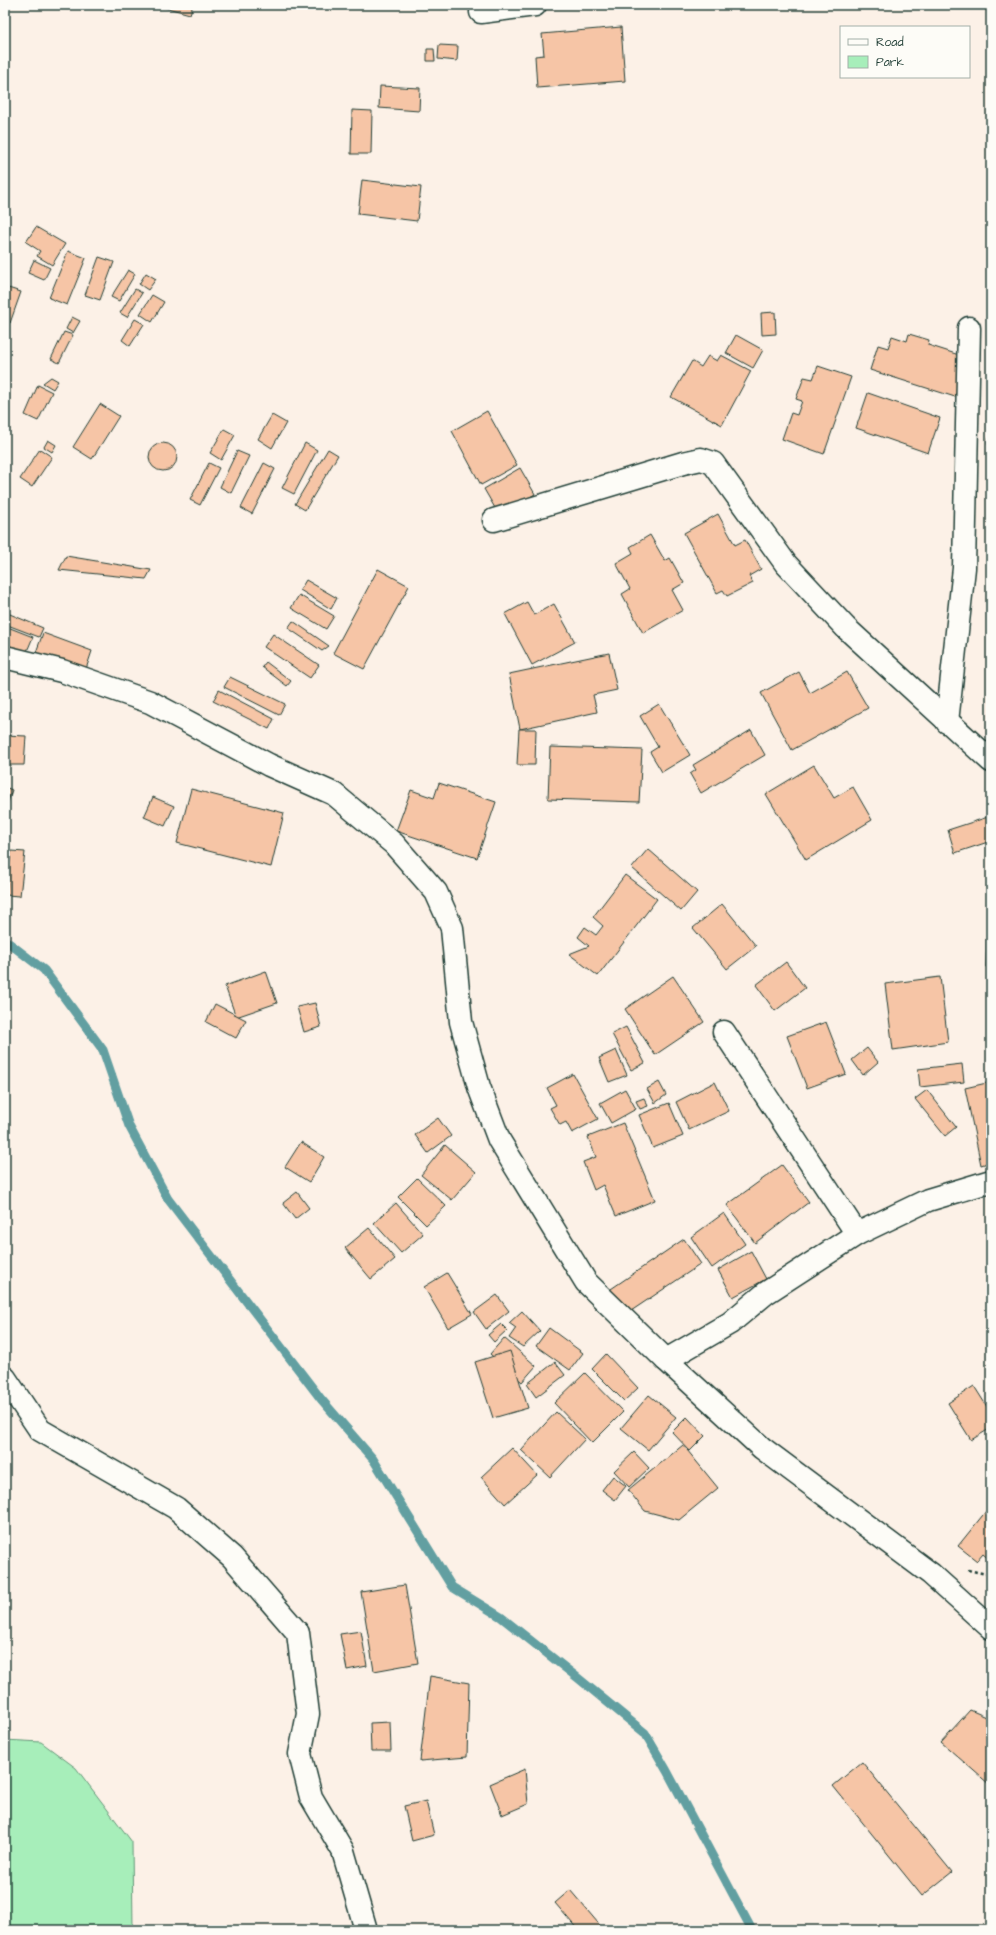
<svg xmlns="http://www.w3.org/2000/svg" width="996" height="1935" viewBox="0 0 996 1935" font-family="'Architects Daughter',sans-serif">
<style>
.green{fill:#a7eeba;stroke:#639677}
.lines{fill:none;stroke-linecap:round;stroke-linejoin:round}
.stream{stroke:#629fa1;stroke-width:9}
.building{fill:#f6c5a6;stroke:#1f3d34}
.minor-casing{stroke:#1f3d34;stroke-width:25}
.path{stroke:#1f3d34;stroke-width:2.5;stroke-dasharray:3 3;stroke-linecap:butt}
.minor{stroke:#fdfcf7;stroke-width:22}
</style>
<rect width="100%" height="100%" fill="#fcf1e7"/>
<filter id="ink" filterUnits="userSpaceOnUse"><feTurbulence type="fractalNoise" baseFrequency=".025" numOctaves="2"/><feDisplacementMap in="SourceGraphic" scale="8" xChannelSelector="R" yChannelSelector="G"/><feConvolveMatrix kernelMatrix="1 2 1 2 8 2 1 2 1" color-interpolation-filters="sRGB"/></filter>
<g filter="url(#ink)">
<path class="green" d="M5,1740l36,2 35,26 56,74 1,88h-128z"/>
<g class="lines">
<path class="stream" d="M5,940l39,30 59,80 26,76 39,73 153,200 52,60 79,128 49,30 77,61 67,55 22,38 85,159"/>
</g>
<g class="building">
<path d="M156,5h37l-3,9z"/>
<path d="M621,27l4,54 -88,7 -2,-32 9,-1 -2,-21z"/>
<path d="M439,45l19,1 -1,15 -19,-2z"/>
<path d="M427,49h7l1,12h-8z"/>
<path d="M380,86l40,2 -1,23 -40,-3z"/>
<path d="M352,110l20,1 -1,43h-20z"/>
<path d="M362,180l59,7 -4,34 -59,-7z"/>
<path d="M36,227l29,17 -13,21 -15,-9 3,-5 -14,-9z"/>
<path d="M68,251l18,7 -19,47 -18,-7z"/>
<path d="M99,257l15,5 -14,38 -15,-5z"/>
<path d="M34,260l16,8 -6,12 -16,-7z"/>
<path d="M128,270l7,4 -16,27 -8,-4z"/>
<path d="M146,273l10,6 -8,11 -9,-6z"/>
<path d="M5,287l16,5 -11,31 -5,-1z"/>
<path d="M135,289l7,4 -15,24 -7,-4z"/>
<path d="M152,295l12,7 -12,20 -12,-8z"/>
<path d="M775,312l1,22 -14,1 -1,-22z"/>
<path d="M72,317l8,4 -7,12 -7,-4z"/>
<path d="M135,319l9,5 -14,22 -8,-6z"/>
<path d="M64,332l9,3 -14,28 -8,-4z"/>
<path d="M909,334l20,6 -1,5 34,11v18l-7,23 -85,-27 8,-25 10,3 4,-12 15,5z"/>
<path d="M736,335l27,15 -10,18 -27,-15z"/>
<path d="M721,355l30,16 -29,54 -51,-28 21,-36 9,6 7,-11 9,5z"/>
<path d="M818,366l33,11 -27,77 -42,-15 9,-26 6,2 5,-14 -6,-2 8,-22 9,2z"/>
<path d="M51,377l7,4 -5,8 -10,-6z"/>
<path d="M38,385l14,7 -14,29 -13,-6z"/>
<path d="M868,393l72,25 -12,35 -72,-25z"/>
<path d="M100,404l19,12 -27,43 -19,-12z"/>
<path d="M487,411l30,54 -36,20 -29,-54z"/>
<path d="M272,415l14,8 -14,25 -14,-9z"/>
<path d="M224,429l11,6 -14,25 -11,-7z"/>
<path d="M991,433v13l-4,-2z"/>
<path d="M48,440l8,5 -4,7 -8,-5z"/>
<circle cx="163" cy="457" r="14"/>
<path d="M305,443l12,7 -23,44 -12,-6z"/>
<path d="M40,449l12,8 -20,30 -12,-8z"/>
<path d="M328,449l10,6 -33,55 -10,-6z"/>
<path d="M237,451l12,5 -18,37 -11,-6z"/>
<path d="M209,463l10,5 -19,37 -10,-5z"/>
<path d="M264,463l11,6 -23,45 -11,-6z"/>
<path d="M520,468l15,26 -36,21 -15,-26z"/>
<path d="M718,514l17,31 10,-5 16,29 -12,7 4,7 -26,13 -4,-6 -6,3 -33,-60z"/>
<path d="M650,535l15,26 5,-3 14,25 -12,7 11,20 -40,23 -21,-39 8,-5 -14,-26 17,-10 -3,-6z"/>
<path d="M66,556l85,14 -5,9 -87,-9z"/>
<path d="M378,569l31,17 -45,83 -31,-16z"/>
<path d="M306,580l31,18 -6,11 -31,-19z"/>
<path d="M299,595l35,21 -8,13 -35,-21z"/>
<path d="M527,602l7,13 20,-11 21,38 -43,23 -27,-51z"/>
<path d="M5,612l38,16 -4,9 -34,-13z"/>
<path d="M293,621l36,25 -7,5 -34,-23z"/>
<path d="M5,626l28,11 -8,19 -20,-7z"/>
<path d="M43,633l49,18 -8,24 -50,-17z"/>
<path d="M273,634l46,31 -9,13 -46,-31z"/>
<path d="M609,653l8,37 -24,5 4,17 -77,17 -11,-55z"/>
<path d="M266,662l25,19 -4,5 -25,-19z"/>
<path d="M799,672l11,21 37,-21 21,36 -76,42 -31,-57z"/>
<path d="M230,677l55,27 -6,11 -55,-28z"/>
<path d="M219,690l55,29 -5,10 -56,-28z"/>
<path d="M659,704l31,51 -28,17 -12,-20 8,-5 -18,-31z"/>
<path d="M519,729h17l-1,36h-18z"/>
<path d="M751,730l14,25 -64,38 -11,-19 6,-4 -3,-5z"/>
<path d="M5,735l21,1 -2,29h-18z"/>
<path d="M550,747l92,3 -3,52 -91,-3z"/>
<path d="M814,765l20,33 19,-11 19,33 -66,40 -40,-66z"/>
<path d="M439,783l57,19 -19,56 -81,-27 15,-41 23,8z"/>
<path d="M5,787l7,3 -7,20z"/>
<path d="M191,789l93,24 -13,54 -94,-24z"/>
<path d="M153,797l21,9 -9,20 -21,-9z"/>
<path d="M991,816v25l-36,12 -7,-23z"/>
<path d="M648,849l49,43 -16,19 -49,-43z"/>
<path d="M11,851l14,1 -5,44 -14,-1z"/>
<path d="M625,875l32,24 -59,77 -29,-22 20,-8 -11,-9 7,-10 11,8 7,-9 -10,-9z"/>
<path d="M988,902h3v65h-5z"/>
<path d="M722,904l34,42 -29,23 -34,-41z"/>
<path d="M786,962l19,26 -30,23 -19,-26z"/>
<path d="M266,971l11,32 -41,14 -11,-31z"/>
<path d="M673,976l31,46 -49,33 -30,-46z"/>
<path d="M940,977l8,65 -55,8 -8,-66z"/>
<path d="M315,1003l6,24 -17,5 -7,-25z"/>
<path d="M215,1004l31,16 -10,18 -30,-16z"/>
<path d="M826,1022l20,52 -39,14 -20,-52z"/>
<path d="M626,1027l19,36 -14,7 -19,-36z"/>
<path d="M867,1048l11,14 -15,13 -11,-15z"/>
<path d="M616,1050l11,25 -18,7 -10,-24z"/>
<path d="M962,1064l2,18 -44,5 -2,-18z"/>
<path d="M573,1074l25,45 -26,14 -6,-11 -6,3 -10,-17 6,-3 -9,-17z"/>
<path d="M659,1082l7,13 -11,8 -8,-14z"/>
<path d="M715,1082l14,29 -40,19 -13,-28z"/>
<path d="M991,1082v80l-10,3 -16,-77z"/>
<path d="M625,1089l11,20 -25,14 -11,-20z"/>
<path d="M927,1090l29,37 -11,9 -30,-37z"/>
<path d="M644,1098l4,8 -8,3 -4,-8z"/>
<path d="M669,1103l14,33 -30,12 -14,-33z"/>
<path d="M438,1118l13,18 -23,17 -13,-18z"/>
<path d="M623,1123l32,77 -39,16 -13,-31 -9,5 -11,-28 13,-5 -8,-20z"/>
<path d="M301,1142l23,15 -15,25 -24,-15z"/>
<path d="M445,1145l31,27 -24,28 -31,-25z"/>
<path d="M782,1165l27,37 -54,41 -28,-38z"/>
<path d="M417,1178l29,28 -20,19 -28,-28z"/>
<path d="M297,1192l12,16 -14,11 -12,-16z"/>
<path d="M396,1203l27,31 -22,19 -27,-30z"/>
<path d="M724,1213l21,31 -33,24 -21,-31z"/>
<path d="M369,1228l26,31 -24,20 -26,-31z"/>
<path d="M684,1239l17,25 -70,47 -23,-20z"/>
<path d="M751,1251l15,28 -33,18 -15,-27z"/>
<path d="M447,1273l25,41 -24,14 -24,-41z"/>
<path d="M497,1295l12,16 -23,18 -12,-17z"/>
<path d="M522,1311l18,20 -17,16 -14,-9 7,-10 -7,-5z"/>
<path d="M501,1324l6,6 -13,12 -6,-7z"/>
<path d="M549,1328l34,25 -13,17 -34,-24z"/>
<path d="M504,1338l32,28 -14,16 -32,-28z"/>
<path d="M510,1351l18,57 -35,10 -18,-56z"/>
<path d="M606,1354l32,34 -14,13 -32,-32z"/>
<path d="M555,1362l10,13 -29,22 -9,-13z"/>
<path d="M585,1373l38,39 -31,31 -38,-40z"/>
<path d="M974,1386l17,27v15l-20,12 -23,-37z"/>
<path d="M649,1395l27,22 -28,33 -27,-22z"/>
<path d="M556,1412l29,27 -35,38 -29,-27z"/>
<path d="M687,1417l18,19 -15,15 -18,-19z"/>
<path d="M683,1445l35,43 -39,32 -34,-9 -17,-21z"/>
<path d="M512,1448l25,27 -32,29 -24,-27z"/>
<path d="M634,1452l15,16 -20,19 -15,-16z"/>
<path d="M613,1476l13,10 -11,14 -13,-10z"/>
<path d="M991,1505v56l-8,-7 -6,7 -19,-15z"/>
<path d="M405,1585l13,78 -44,8 -13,-79z"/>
<path d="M361,1631l6,35 -20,4 -7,-36z"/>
<path d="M430,1676l39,7 -2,74 -47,4z"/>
<path d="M970,1710l21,9 -1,66 -49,-43z"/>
<path d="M390,1722l1,29h-20l-1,-28z"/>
<path d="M862,1762l90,110 -30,24 -89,-110z"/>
<path d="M525,1769l3,35 -26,11 -12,-31z"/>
<path d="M426,1801l8,34 -22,6 -8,-35z"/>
<path d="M570,1890l34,40h-26l-23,-27z"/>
</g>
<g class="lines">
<defs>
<g id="minor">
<path d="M481,12l54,-7"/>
<path d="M494,520l189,-57 18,-4 12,4 73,101 60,64 145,133"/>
<path d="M5,657l57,14 88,31 119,63 65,29 60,50 42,48 16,36 9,94 18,65 20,53 87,142 80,78 96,88 169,126 60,54"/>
<path d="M947,722l17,-154 5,-240"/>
<path d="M724,1032l133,202"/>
<path d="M666,1360l64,-37 36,-30 91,-59 71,-34 63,-19"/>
<path d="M5,1378l35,52 136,78 56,49 66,76 10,81 -8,40 11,43 32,54 23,79"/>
</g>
</defs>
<use href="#minor" class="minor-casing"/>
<path class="path" d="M968,1570l23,5"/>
<use href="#minor" class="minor"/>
</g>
</g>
<rect width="996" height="1935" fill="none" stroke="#fdfcf7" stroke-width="20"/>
<rect x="10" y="10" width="976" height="1915" fill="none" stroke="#1f3d34" stroke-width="1.5" filter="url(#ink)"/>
<rect x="840" y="26" width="130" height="52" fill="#fdfcf7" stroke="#a4b0a9"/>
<rect x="848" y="39" width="20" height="6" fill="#fdfcf7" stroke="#a4b0a9"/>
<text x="876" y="46" font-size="12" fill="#1f3d34">Road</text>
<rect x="848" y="56" width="20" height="12" fill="#a7eeba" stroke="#a4b0a9"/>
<text x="876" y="66" font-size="12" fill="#1f3d34">Park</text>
</svg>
